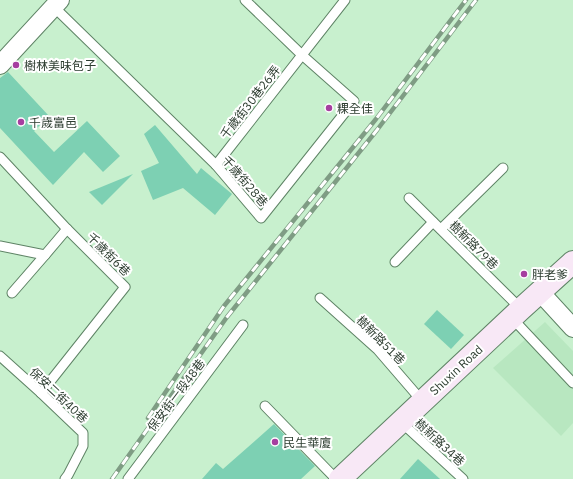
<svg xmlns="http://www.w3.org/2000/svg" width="573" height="479" viewBox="0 0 573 479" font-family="'IBM Plex Sans','Noto Sans TC',sans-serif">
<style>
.built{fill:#b8e7c0}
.building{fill:#7dd0b3}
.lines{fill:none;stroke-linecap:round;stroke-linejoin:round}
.service-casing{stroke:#5e8365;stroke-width:11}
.minor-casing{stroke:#5e8365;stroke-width:20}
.secondary-casing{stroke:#5e8365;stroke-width:24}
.service{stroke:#fff;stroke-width:9}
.minor{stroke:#fff;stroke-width:18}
.secondary{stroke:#f8e8f6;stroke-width:22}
.rail-casing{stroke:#7f9c84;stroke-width:4.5}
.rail{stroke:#fff;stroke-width:3;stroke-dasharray:9;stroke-linecap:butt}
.poi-dot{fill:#a63ea0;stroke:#fff;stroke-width:1.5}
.labels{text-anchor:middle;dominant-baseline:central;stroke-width:4;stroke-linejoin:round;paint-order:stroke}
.poi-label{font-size:12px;fill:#2d3d30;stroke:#fff;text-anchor:start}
.street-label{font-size:12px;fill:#2d3d30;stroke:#fff}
</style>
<rect width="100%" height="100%" fill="#c8f0ce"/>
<path class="built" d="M545,322l28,29v72l-12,13 -68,-68z"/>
<g class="building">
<path d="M8,72l41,44 -15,15 20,21 33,-31 33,35 -17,16 -19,-20 -31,33 -53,-57v-50z"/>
<path d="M155,125l42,49 4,-6 31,26 -17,21 -32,-27 -30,12 -12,-29 18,-8 -15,-29z"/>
<path d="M133,174l-31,31 -13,-13z"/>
<path d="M437,310l27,25 -13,14 -27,-25z"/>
<path d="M274,424l41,42 -14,13h-99l14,-16 7,6z"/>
<path d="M418,459l22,20h-40z"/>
</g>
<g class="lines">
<defs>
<g id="service">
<path d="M54,7l162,158 45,53 93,-117 -52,-46 -57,-55"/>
<path d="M0,157l67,72 58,58 -84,106"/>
<path d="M216,165l129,-165"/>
<path d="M409,198l112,111"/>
<path d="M441,229l62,-61"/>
<path d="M0,246l45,9 22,-26"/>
<path d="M395,262l38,-40"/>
<path d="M12,293l33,-38"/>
<path d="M320,298l58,52 44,51"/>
<path d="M512,318l61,65"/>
<path d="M0,356l41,37 42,40v13l-15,29 -3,4"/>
<path d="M265,406l71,73"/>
<path d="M401,422l62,57"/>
<path d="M128,479l115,-154"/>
</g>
<g id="minor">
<path d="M0,65l60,-65"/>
<path d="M540,292l33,36"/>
</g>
<path id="secondary" d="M340,479l181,-170 52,-47"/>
</defs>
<use href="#service" class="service-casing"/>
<use href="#minor" class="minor-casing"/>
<use href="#secondary" class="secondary-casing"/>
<use href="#service" class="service"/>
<use href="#minor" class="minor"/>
<use href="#secondary" class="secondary"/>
<defs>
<g id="rail">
<path d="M148,418l76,-112 152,-187 90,-119"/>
<path d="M112,479l115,-162 150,-187 99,-130"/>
</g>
</defs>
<use href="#rail" class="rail-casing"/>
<use href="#rail" class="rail"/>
</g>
<g class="poi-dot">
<circle cx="16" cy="65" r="4"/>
<circle cx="329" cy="108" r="4"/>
<circle cx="21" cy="122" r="4"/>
<circle cx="524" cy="274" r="4"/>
<circle cx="275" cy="442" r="4"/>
</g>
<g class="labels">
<g class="poi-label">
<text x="24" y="65">樹林美味包子</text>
<text x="337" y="108">粿全佳</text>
<text x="29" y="122">千歲富邑</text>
<text x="532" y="274">胖老爹</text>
<text x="283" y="442">民生華廈</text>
</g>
<g class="street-label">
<text transform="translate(250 102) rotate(-52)">千歲街30巷26弄</text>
<text transform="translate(245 181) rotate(49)">千歲街28巷</text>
<text transform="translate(474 245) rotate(45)">樹新路79巷</text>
<text transform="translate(109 254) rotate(45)">千歲街6巷</text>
<text transform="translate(381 340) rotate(45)">樹新路51巷</text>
<text transform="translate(456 370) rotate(-43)">Shuxin Road</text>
<text transform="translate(59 395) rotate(43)">保安二街40巷</text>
<text transform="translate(176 395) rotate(-53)">保安街一段48巷</text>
<text transform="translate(440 442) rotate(43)">樹新路34巷</text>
</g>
</g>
</svg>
